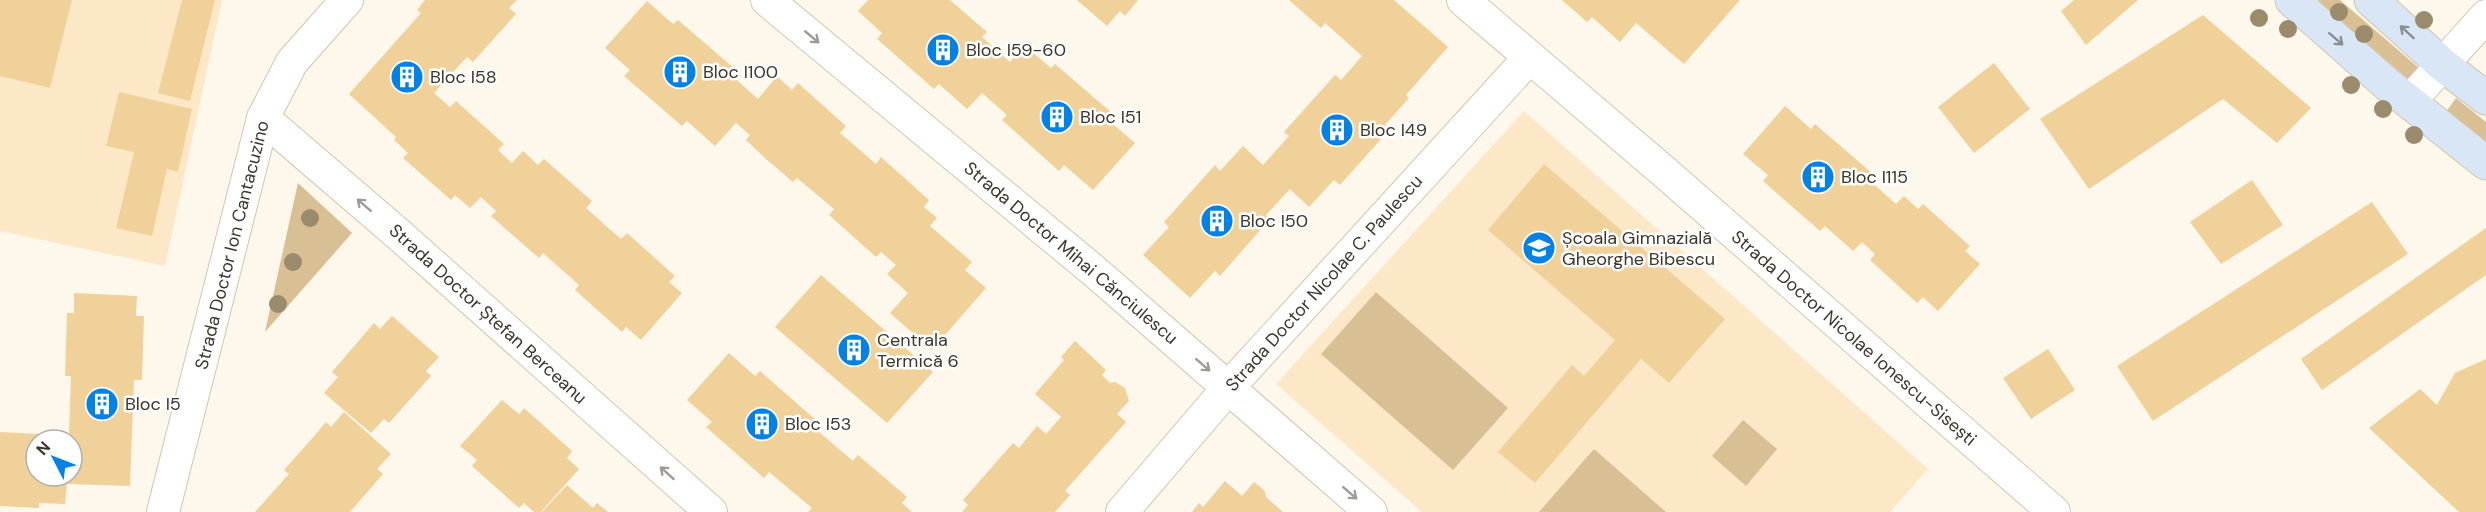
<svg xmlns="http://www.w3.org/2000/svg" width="2486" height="512" viewBox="0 0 2486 512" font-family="'DM Sans',sans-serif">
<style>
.built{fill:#fce8c7}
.green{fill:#d9c094}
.building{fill:#f0d199}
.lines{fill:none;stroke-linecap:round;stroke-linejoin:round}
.minor-casing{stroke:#d4c5ab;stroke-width:34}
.secondary-casing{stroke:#d4c5ab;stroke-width:35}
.minor{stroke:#fff;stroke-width:32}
.secondary{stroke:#d8e6f6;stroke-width:33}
.tree{fill:#998b6c}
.oneway{stroke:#8a8e90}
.oneway2{stroke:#9e9a95}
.labels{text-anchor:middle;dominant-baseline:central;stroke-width:5;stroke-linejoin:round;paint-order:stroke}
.poi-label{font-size:18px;fill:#3c362b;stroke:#fff;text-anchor:start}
.street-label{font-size:18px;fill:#3c362b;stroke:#fff}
</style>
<rect width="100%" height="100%" fill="#fdf7ec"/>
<g class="built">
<path d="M0,0h222l-57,266 -165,-35z"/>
<path d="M1524,111l404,358 -38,43h-468l-146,-128z"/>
</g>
<g class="green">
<path d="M2316,0h24l79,68 -11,11z"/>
<path d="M2456,98l30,24v21l-40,-31z"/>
<path d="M298,183l54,50 -87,99z"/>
<path d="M1376,292l132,116 -55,62 -132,-116z"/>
<path d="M1743,420l34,29 -31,37 -34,-30z"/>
<path d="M1594,449l72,63h-127z"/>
</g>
<g class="building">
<path d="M0,0h72l-22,88 -50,-12z"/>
<path d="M182,0h33l-25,101 -32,-8z"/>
<path d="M425,0h92l-8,8 7,6 -43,48 -6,-5 -33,36 16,14 6,-6 48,43 -6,6 14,13 11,-12 15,14 6,-6 48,42 -6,7 18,16 17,15 6,-6 48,43 -6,6 13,11 -41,47 -15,-13 -4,5 -47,-42 4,-5 -36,-32 -4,5 -48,-42 5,-5 -15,-14 -11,11 -15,-13 -4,5 -48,-42 5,-5 -14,-13 2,-3 -47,-43 72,-81 -4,-3z"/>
<path d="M868,0h82l37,32 -5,5 28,25 14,-17 27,23 4,-4 57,49 -5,6 28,24 -42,47 -29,-25 -5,6 -57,-51 5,-5 -25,-22 -15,16 -28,-25 -5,5 -57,-50 5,-6 -24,-22z"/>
<path d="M1077,0h61l-13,16 -5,-5 -13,15z"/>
<path d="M1289,0h105l54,47 -42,48 3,3 -24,27 5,4 -50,56 -6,-5 -25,27 -19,-18 -24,26 4,4 -50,57 -5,-5 -25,27 -47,-43 26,-28 -5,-5 51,-57 5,6 23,-25 20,19 26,-29 -5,-4 51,-57 6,5 21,-24 -37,-33 -4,5z"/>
<path d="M1562,0h178l-56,64 -48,-41 -16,19 -28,-25 -5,5z"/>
<path d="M2074,0h64l-52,45 -25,-34z"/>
<path d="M647,1l26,23 5,-4 57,49 -5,5 28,25 19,-23 15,14 6,-7 48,43 -6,7 36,31 5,-7 48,43 -5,7 13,11 -7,8 42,36 -7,8 21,18 -54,62 -42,-37 18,-20 -21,-19 9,-9 -15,-13 -5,5 -47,-42 5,-6 -37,-31 -4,4 -28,-24 -19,-18 4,-5 -14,-12 -21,23 -28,-25 -5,5 -58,-50 6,-6 -25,-22z"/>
<path d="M2203,15l108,93 -34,35 -54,-44 -134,90 -49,-70z"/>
<path d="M1994,63l36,46 -56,44 -36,-46z"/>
<path d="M119,92l73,17 -14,63 -11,-3 -15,67 -36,-8 18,-76 -28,-6z"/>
<path d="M1785,106l26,23 4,-5 58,50 -5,5 28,25 8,-8 14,13 5,-5 47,42 -5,5 15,13 -42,47 -15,-14 -6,6 -47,-43 5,-6 -13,-12 -9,9 -28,-25 -5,5 -57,-50 5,-6 -25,-21z"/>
<path d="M1544,164l181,155 -56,64 -28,-24 -106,124 -37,-31 74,-87 12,11 31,-36 -127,-110z"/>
<path d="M2252,180l31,45 -62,39 -31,-42z"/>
<path d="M2372,202l36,52 -255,167 -36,-55z"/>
<path d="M2486,228v47l-164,115 -21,-31z"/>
<path d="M821,275l112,97 -46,51 -112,-96z"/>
<path d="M74,293l63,3 -1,20h8l-2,64h-8l-4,106 -63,-2 -2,20 -26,-1v5l-39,-2v-74l39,2 -1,6h-2v36h36v-36h-3v-6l2,-58h-6l2,-63h7z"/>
<path d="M392,316l47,41 -13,14 5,5 -42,47 -5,-4 -13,14 -47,-40 14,-16 -6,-5 42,-49 6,6z"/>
<path d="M1075,341l31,29 -4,5 8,8 5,-1 10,6 4,13 -12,13 9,8 -61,69 5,4 -15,17h-93l6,-7 -5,-5 50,-57 6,5 18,-22 9,8 15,-17 -26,-23 29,-34 -3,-3z"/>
<path d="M2048,349l27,41 -44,29 -28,-41z"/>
<path d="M729,353l26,23 5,-5 57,50 -5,5 41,35 5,-6 49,42 -5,6 10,9h-104l4,-4 -43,-36 -5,6 -58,-51 6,-5 -25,-22z"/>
<path d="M2486,359v153h-27l-90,-84 51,-39 17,16 18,-32z"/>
<path d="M502,400l17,14 5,-6 48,43 -5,7 12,11 -38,43h-7l-10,-9 -5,5 -47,-42 5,-6 -17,-14z"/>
<path d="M344,412l47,42 -14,15 6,5 -33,38h-95l34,-38 -5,-4 25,-28 17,-20 5,5z"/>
<path d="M1225,481l17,15 12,-14 11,9 1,6 17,15h-91l7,-9 4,4z"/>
<path d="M567,485l26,23 4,-5 11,9h-66z"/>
</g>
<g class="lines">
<defs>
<g id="minor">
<path d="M767,0l327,271 277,241"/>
<path d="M1463,0l199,170 392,342"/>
<path d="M2409,102l77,-86"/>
<path d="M263,118l134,115 314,279"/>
<path d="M163,512l100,-394 29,-56 55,-62"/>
<path d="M1122,512l107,-125 301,-330"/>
</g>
<g id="secondary">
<path d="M2292,0l96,85 98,78"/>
<path d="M2371,0l72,65 43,33"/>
</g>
</defs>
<use href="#minor" class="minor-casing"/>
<use href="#secondary" class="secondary-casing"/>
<use href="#minor" class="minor"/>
<use href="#secondary" class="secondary"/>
</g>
<g class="tree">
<circle cx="2339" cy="12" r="9"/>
<circle cx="2259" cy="18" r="9"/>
<circle cx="2424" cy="20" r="9"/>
<circle cx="2288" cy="29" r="9"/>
<circle cx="2364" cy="34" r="9"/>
<circle cx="2351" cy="85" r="9"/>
<circle cx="2383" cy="109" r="9"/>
<circle cx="2414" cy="135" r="9"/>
<circle cx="310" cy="218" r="9"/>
<circle cx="293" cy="262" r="9"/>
<circle cx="278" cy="304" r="9"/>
</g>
<defs><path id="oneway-shaft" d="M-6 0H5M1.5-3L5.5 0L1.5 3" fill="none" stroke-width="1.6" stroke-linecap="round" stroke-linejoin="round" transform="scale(1.5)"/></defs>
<g class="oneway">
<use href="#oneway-shaft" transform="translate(2407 32) rotate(-138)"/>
<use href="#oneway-shaft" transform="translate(2336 39) rotate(41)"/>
</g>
<g class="oneway2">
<use href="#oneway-shaft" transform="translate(812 37) rotate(40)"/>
<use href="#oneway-shaft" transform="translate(364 205) rotate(-139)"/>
<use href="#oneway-shaft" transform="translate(1203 365) rotate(41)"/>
<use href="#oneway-shaft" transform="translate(667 473) rotate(-138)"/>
<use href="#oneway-shaft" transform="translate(1350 493) rotate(41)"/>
</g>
<defs>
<symbol id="building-disc" viewBox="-11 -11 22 22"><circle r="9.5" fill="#0281e7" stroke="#fff"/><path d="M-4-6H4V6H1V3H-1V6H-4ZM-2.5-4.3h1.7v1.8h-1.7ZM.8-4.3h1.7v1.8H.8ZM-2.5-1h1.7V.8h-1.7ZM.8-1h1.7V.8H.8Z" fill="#fff"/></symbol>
<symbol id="school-disc" viewBox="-11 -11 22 22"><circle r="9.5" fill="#0281e7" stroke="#fff"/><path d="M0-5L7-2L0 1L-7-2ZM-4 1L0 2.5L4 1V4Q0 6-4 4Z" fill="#fff"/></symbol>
</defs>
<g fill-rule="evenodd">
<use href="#building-disc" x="924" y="31" width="38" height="38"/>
<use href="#building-disc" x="661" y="53" width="38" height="38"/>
<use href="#building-disc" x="388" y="58" width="38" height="38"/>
<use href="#building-disc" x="1038" y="98" width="38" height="38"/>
<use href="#building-disc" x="1318" y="111" width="38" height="38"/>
<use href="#building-disc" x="1799" y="158" width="38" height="38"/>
<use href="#building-disc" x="1198" y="202" width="38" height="38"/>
<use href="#school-disc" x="1520" y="229" width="38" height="38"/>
<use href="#building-disc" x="835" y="331" width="38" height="38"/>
<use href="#building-disc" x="83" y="385" width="38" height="38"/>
<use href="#building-disc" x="743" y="405" width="38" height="38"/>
</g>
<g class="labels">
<g class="poi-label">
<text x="966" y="50">Bloc I59-60</text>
<text x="703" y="72">Bloc I100</text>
<text x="430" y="77">Bloc I58</text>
<text x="1080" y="117">Bloc I51</text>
<text x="1360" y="130">Bloc I49</text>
<text x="1841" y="177">Bloc I115</text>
<text x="1240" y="221">Bloc I50</text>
<text x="1562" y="238">Școala Gimnazială<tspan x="1562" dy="21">Gheorghe Bibescu</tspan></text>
<text x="877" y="340">Centrala<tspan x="877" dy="21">Termică 6</tspan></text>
<text x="125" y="404">Bloc I5</text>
<text x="785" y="424">Bloc I53</text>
</g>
<g class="street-label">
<text transform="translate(232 245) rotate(-76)">Strada Doctor Ion Cantacuzino</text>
<text transform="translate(1071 253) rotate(40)">Strada Doctor Mihai Cănciulescu</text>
<text transform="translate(1324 283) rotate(-48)">Strada Doctor Nicolae C. Paulescu</text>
<text transform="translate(488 314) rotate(42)">Strada Doctor Ștefan Berceanu</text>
<text transform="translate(1854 338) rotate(41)">Strada Doctor Nicolae Ionescu-Sisești</text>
</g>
</g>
<g transform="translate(54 458) rotate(312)"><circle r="28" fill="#ffffff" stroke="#b1afaa" stroke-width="1.5"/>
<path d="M0-4.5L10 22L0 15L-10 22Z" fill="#0281e7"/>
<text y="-9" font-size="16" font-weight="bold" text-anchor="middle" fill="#3c362b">N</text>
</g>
</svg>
